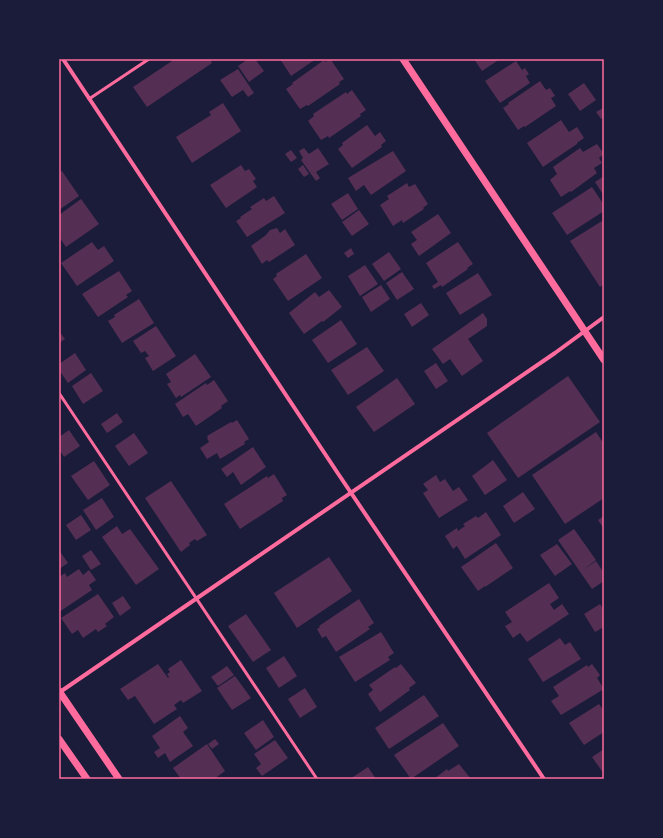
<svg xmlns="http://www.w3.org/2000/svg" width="663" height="838" viewBox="0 0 663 838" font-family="'Open Sans',sans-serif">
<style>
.building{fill:#542f53}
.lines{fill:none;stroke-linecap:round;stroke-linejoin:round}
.service{stroke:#ff6b9d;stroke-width:3}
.minor{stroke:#ff6b9d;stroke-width:4}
.tertiary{stroke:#ff6b9d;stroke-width:7}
.neatline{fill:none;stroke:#ff6b9d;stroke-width:1.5}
</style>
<rect width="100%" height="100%" fill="#1b1b3a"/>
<g class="building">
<path d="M175,59h35l2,4 -65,44 -14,-20z"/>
<path d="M248,59h7l9,12 -15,11 -11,-16z"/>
<path d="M280,59h36l-25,17z"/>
<path d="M474,59h26l-18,12z"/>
<path d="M324,60l1,2 4,-2 1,1 1,-1 13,19 -5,3 1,2 -32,22 -1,-1 -7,4 -14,-20 7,-5 -1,-1z"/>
<path d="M516,61l6,9 3,-2 4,6 -3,2 4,7 -30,20 -15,-22z"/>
<path d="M238,69l16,24 -6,4 -5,-7 -11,7 -12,-17z"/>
<path d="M540,81l6,9 4,-2 5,8 -4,2 5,8 -31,21 -1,-1 -6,4 -15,-22 6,-4 -1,-1z"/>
<path d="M584,83l12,17 -16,11 -12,-17z"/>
<path d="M352,90l14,20 -6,4 1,2 -32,22 -1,-2 -7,4 -13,-19 6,-5 -1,-2 33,-22 1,2z"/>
<path d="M223,103l18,28 -49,32 -16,-26 35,-22 -2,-3z"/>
<path d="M603,108l1,2v7l-3,2 -5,-7z"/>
<path d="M561,120l8,12 8,-5 7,11 -7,5v1l-34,23 -16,-24z"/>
<path d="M367,125l8,11 5,-4 6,9 -5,4 1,2 -30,21 -14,-19 5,-4 -1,-2z"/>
<path d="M597,144l7,10 -5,4 3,5 -8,5 3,5 -26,19 -1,-1 -9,6 -11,-17 7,-6 -4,-7 27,-19 3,4z"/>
<path d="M304,148l5,6 9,-6 11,16 -13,8 4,6 -4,3 -15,-21 2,-2 -4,-7z"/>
<path d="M291,150l6,8 -6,4 -6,-8z"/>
<path d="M393,151l13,20 -35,24 -7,-10 -8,6 -8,-13z"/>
<path d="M241,165l4,6 4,-2 7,10 -3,2 4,6 -31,21 -16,-23z"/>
<path d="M303,165l6,9 -5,3 -6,-8z"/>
<path d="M62,171l17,25 -20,14v-38z"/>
<path d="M604,176v20l-9,-14z"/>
<path d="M407,183l2,4 6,-3 13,20 -5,4 1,1 -21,14 -1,-3 -9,6 -13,-21 9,-6 -2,-3z"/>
<path d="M592,187l12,18v6l-37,24 -15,-22z"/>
<path d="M348,193l10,16 -16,11 -11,-16z"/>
<path d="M274,196l11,17 -38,24 -11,-16 5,-3 -1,-1 12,-8 -2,-2 14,-9 2,3z"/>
<path d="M81,199l18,25 -33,23 -7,-10v-22z"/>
<path d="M359,210l10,14 -17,12 -10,-14z"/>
<path d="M438,214l13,19 -32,23 -8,-12 6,-4 -6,-8z"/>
<path d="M602,221l2,4v59l-4,3 -30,-46z"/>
<path d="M277,228l3,5 5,-4 10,16 -26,17 -2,-2 -5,4 -11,-18 15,-11 4,-5z"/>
<path d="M92,242l6,8 6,-4 10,15 -37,25 -16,-23z"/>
<path d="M458,242l15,22 -6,4 1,1 -26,18 -1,-2 -7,4 -2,-3 6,-4 -12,-19z"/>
<path d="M351,248l3,6 -6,4 -4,-5z"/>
<path d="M389,252l12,17 -17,12 -12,-17z"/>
<path d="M306,254l16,24 -34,23 -15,-22 4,-3 -1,-2z"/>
<path d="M365,265l13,19 -18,12 -12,-20z"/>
<path d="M119,271l13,20 -6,4 2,2 -30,20 -16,-23z"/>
<path d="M402,272l12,17 -17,11 -11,-17z"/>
<path d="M478,273l14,22 -32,20 -14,-22z"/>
<path d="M381,285l9,14 -19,13 -9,-15z"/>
<path d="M329,290l13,17 -19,15 -1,-1 -18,13 -15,-21 26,-21 4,5z"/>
<path d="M139,299l15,24 -32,20 -14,-22 7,-4 -1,-2z"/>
<path d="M421,303l8,12 -17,12 -8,-13z"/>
<path d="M483,313l4,6v7l-19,13 15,22 -21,15 -12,-17 -7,5 -11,-15z"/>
<path d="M341,320l16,24 -29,19 -16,-23z"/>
<path d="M156,326l20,30 -23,15 -8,-13 4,-2 -4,-5 -4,2 -8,-12z"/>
<path d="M59,331l6,8 -6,4z"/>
<path d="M367,347l17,24 -36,24 -17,-25z"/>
<path d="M75,353l11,17 -18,13 -9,-13v-6z"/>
<path d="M195,354l16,23 -30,20 -1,-2 -4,3 -9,-14 4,-2 -5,-8z"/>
<path d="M436,363l12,18 -12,8 -12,-18z"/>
<path d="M91,373l12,18 -20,13 -11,-18z"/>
<path d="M568,376l32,46 -82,56 -31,-45z"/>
<path d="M397,378l18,26 -41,28 -18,-25z"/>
<path d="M214,380l14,21 -7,5 1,2 -26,18 -8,-12 -5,3 -8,-13 31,-21 1,2z"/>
<path d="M117,413l6,9 -16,11 -6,-9z"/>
<path d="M237,420l12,19 -5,3 1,2 -25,15 -3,-6 -10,6 -7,-11 9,-6 -2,-4h1l-1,-2 24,-14 1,1z"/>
<path d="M69,430l11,16 -16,11 -3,-5 -2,2v-17z"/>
<path d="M596,432l8,12v54l-39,26 -33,-49z"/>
<path d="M134,433l14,20 -19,13 -14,-20z"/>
<path d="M253,447l13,20 -25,18 -8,-13 -6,5 -6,-8z"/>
<path d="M493,460l14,20 -22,15 -13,-19z"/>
<path d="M94,461l16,24 -22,15 -17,-24z"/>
<path d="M274,474l13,21 -5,3 1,3 -43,28 -16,-25 43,-28 1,2z"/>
<path d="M436,475l4,7 5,-3 8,12 6,-4 9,13 -29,18 -16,-25 5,-3 -5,-6z"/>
<path d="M171,481l36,54 -10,6 -2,-2 -6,4 1,2 -9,7 -36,-54z"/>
<path d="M523,492l12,17 -21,14 -11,-17z"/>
<path d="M102,498l12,19 -18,13 -13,-20z"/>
<path d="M486,512l15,23 -36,24 -8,-13 -4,3 -8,-13 12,-8 1,3 7,-5 -2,-2 13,-8 2,2z"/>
<path d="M81,515l10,15 -15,10 -10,-15z"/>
<path d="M604,516v13l-6,-9z"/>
<path d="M117,526l5,8 8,-5 29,40 -23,16 -34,-48z"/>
<path d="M574,529l22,31 -13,10 13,-9 8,12v8l-12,8 -34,-49z"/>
<path d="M496,543l17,25 -28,19v-1l-7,5 -17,-24z"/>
<path d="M557,544l15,20 -17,12 -15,-21z"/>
<path d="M59,550l9,13 -9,6z"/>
<path d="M91,550l10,14 -10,6 -9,-14z"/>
<path d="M329,557l23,34 -55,37 -23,-35z"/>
<path d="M79,569l4,6 6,-5 7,10 -7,5 3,5 -33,22v-35l6,-4 2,4z"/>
<path d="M549,583l10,15 -9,6 4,6 8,-6 7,10 -42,28 -7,-9 -7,5 -8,-12 7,-4 -7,-10z"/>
<path d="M98,594l16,23 -9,7 2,2 -9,6 -2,-3 -13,9 -5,-8 -6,4 -11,-16z"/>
<path d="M123,596l8,12 -11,8 -8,-13z"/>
<path d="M359,599l15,24 -6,4 2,2 -34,23 -10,-16 -4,2 -5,-9 3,-2 -1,-1z"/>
<path d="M600,604l4,6v17l-9,5 -11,-18z"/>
<path d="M246,614l25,36 -18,12 -25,-36z"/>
<path d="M381,632l13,21 -6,4 2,3 -35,22 -16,-25z"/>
<path d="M560,638l5,7 5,-3 11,17 -38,23 -15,-23z"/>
<path d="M284,656l13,20 -18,12 -13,-20z"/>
<path d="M181,660l21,31 -19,12 -2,-3 -7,5 3,4 -23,15 -19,-28 -7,4 -8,-11 38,-25 10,14 1,-1 -2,-3 3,-2 -2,-3z"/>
<path d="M401,664l15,19 -7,5 1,2 -30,22 -12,-18 5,-4 -4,-5 26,-18 1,1z"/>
<path d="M592,664l8,11 -3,3 7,11 -43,26 -10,-14 8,-5 -6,-9 34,-22 1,2z"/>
<path d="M227,666l7,9 -16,11 -7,-9z"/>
<path d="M235,676l16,22 -19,12 -15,-22z"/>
<path d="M305,688l12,19 -17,11 -12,-19z"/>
<path d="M424,695l15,21 -50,33 -14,-21z"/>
<path d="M599,704l5,7v21l-20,13 -15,-22z"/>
<path d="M180,716l8,12 -5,4 10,14 -23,16 -5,-9 -7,5 -4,-6 6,-4 -8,-12z"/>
<path d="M263,720l11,17 -18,13 -12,-17z"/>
<path d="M443,723l16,23 -48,33 -17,-24z"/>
<path d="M215,739l4,5 -7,5 -4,-5z"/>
<path d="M275,740l13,18 -26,18 -6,-8 5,-4 -7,-10z"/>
<path d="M207,744l18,27 -11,8h-33l-8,-11z"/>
<path d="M604,749v25l-12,-17z"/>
<path d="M459,764l12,15h-37l13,-10 1,2z"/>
<path d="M368,767l8,12h-26z"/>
</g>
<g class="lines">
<g class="service">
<path d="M89,99l60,-40"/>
<path d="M59,393l258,386"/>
</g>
<g class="minor">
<path d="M63,59l276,416 205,304"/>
<path d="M60,692l495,-339 49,-36"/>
</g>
<g class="tertiary">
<path d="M403,59l201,301"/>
<path d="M59,691l60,88"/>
<path d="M59,739l28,40"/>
</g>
</g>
<rect width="663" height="838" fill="none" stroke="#1b1b3a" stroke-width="120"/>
<rect x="60" y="60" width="543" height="718" class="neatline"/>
</svg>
